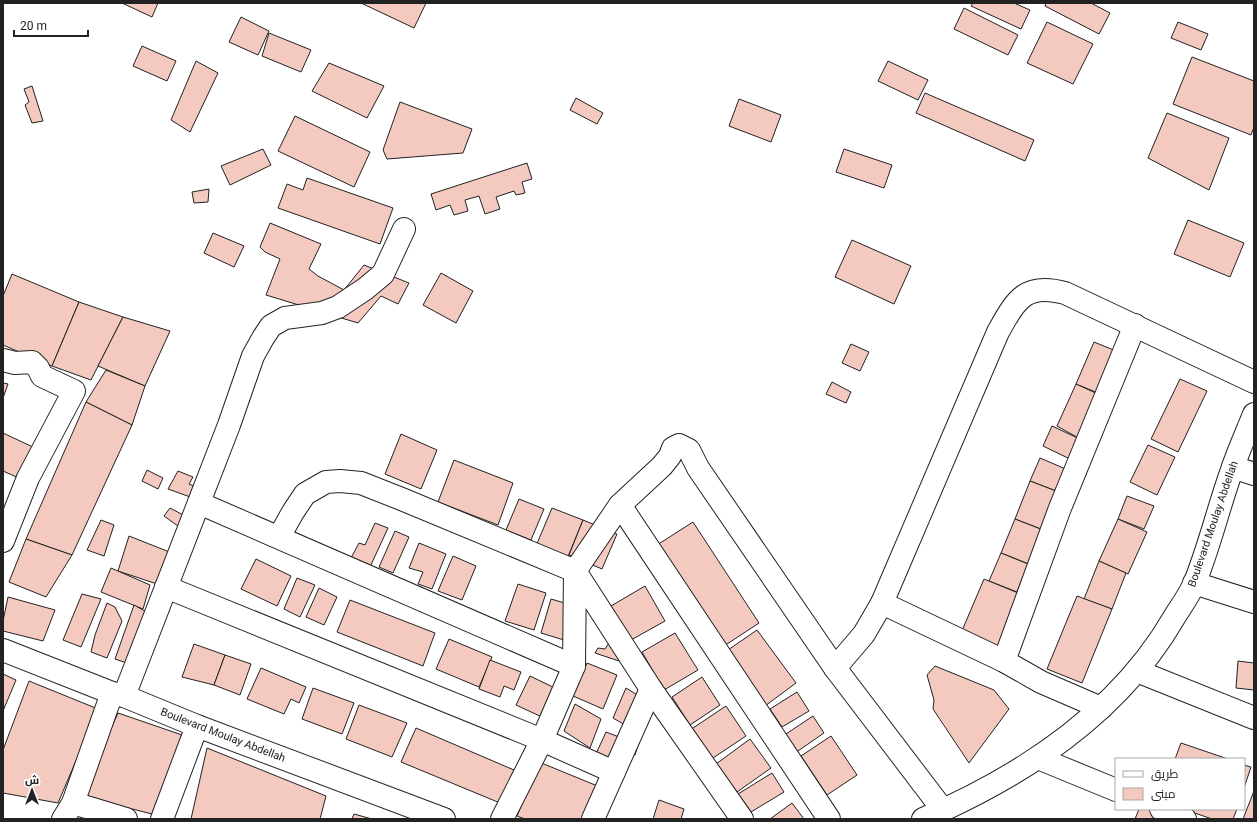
<svg xmlns="http://www.w3.org/2000/svg" width="1257" height="822" viewBox="0 0 1257 822" font-family="Roboto,Cairo,sans-serif">
<style>
.building{fill:#f3c9c0;stroke:#222}
.lines{fill:none;stroke-linecap:round;stroke-linejoin:round}
.minor-casing{stroke:#222;stroke-width:24}
.major-casing{stroke:#222;stroke-width:24}
.minor{stroke:#fff;stroke-width:22}
.major{stroke:#fff;stroke-width:22}
.labels{text-anchor:middle;dominant-baseline:central;stroke-width:3;stroke-linejoin:round;paint-order:stroke}
.street-label{font-size:11px;fill:#222;stroke:#fff}
</style>
<rect width="100%" height="100%" fill="#fff"/>
<g class="building">
<path d="M122,3h36l-6,14z"/>
<path d="M361,3h65l-12,25z"/>
<path d="M973,3h41l16,7 -9,19 -50,-23z"/>
<path d="M1046,3h45l19,10 -11,21 -54,-28z"/>
<path d="M964,8l54,27 -10,20 -54,-26z"/>
<path d="M241,17l28,14 -11,24 -29,-13z"/>
<path d="M1047,22l46,22 -20,40 -46,-21z"/>
<path d="M1178,22l30,12 -7,16 -30,-12z"/>
<path d="M269,33l42,17 -10,22 -39,-16z"/>
<path d="M142,46l34,15 -9,20 -34,-15z"/>
<path d="M1192,57l62,24v46l-3,8 -78,-31z"/>
<path d="M196,61l22,12 -28,59 -19,-12z"/>
<path d="M888,61l40,19 -10,20 -40,-19z"/>
<path d="M329,63l55,23 -17,32 -55,-27z"/>
<path d="M32,86l11,35 -11,2 -7,-18 4,-3 -5,-13z"/>
<path d="M925,93l109,47 -9,21 -109,-48z"/>
<path d="M576,98l27,15 -6,11 -27,-14z"/>
<path d="M739,99l42,16 -10,27 -42,-16z"/>
<path d="M400,102l72,27 -9,24 -76,6 -4,-9z"/>
<path d="M1167,113l62,25 -20,52 -61,-32z"/>
<path d="M295,116l75,36 -16,35 -76,-36z"/>
<path d="M263,149l8,16 -41,20 -9,-19z"/>
<path d="M844,149l48,16 -8,23 -48,-16z"/>
<path d="M527,163l5,16 -10,3 3,11 -9,2 -2,-4 -18,6 4,12 -15,5 -6,-18 -14,4 3,11 -14,4 -4,-10 -14,5 -5,-16z"/>
<path d="M307,178l86,30 -13,36 -102,-36 9,-24 16,6z"/>
<path d="M209,189l-1,13 -14,1 -2,-11z"/>
<path d="M1188,220l56,23 -14,34 -56,-23z"/>
<path d="M270,223l51,21 -12,25 9,7 26,14 20,-25 45,18 -11,21 -17,-8 -23,27 -92,-28 14,-36 -15,-7 -5,-5z"/>
<path d="M213,233l31,13 -10,21 -30,-14z"/>
<path d="M852,240l59,26 -17,38 -59,-27z"/>
<path d="M441,273l32,18 -17,32 -33,-18z"/>
<path d="M12,274l67,28 -27,64 -49,-21v-49z"/>
<path d="M79,302l44,15 -32,63 -39,-14z"/>
<path d="M123,317l47,14 -25,55 -47,-20z"/>
<path d="M1094,342l27,11 -18,42 -27,-11z"/>
<path d="M851,344l18,8 -9,19 -18,-8z"/>
<path d="M106,370l39,16 -13,39 -46,-23z"/>
<path d="M1180,379l27,12 -29,61 -27,-13z"/>
<path d="M832,382l19,10 -5,11 -20,-9z"/>
<path d="M3,383l5,1 -5,14z"/>
<path d="M1076,384l24,11 -18,45 -25,-14z"/>
<path d="M86,402l46,23 -60,130 -46,-16z"/>
<path d="M1052,426l30,14 -10,20 -29,-14z"/>
<path d="M3,433l32,15 -14,31 -18,-8z"/>
<path d="M401,434l36,16 -16,39 -36,-15z"/>
<path d="M1148,445l27,12 -18,38 -27,-13z"/>
<path d="M1040,458l28,12 -9,22 -29,-11z"/>
<path d="M454,460l59,23 -15,42 -60,-23z"/>
<path d="M147,470l16,8 -5,11 -16,-8z"/>
<path d="M178,471l15,6 -4,7 10,4 -6,10 -25,-9z"/>
<path d="M1030,481l26,10 -15,38 -26,-10z"/>
<path d="M1127,496l27,10 -10,23 -26,-10z"/>
<path d="M519,499l25,10 -13,31 -25,-10z"/>
<path d="M170,508l17,9 -5,12 -18,-13z"/>
<path d="M552,508l31,12 -16,39 -31,-13z"/>
<path d="M1015,519l28,11 -14,34 -28,-11z"/>
<path d="M1118,519l29,13 -19,42 -29,-13z"/>
<path d="M101,520l13,5 -10,31 -17,-6z"/>
<path d="M583,520l34,14 -15,35 -33,-14z"/>
<path d="M693,522l66,101 -35,23 -67,-101z"/>
<path d="M375,523l13,5 -18,39 -19,-9 8,-15 6,2z"/>
<path d="M395,531l14,6 -16,36 -14,-6z"/>
<path d="M129,536l43,17 -6,34 -48,-16z"/>
<path d="M26,539l46,16 -26,42 -37,-15z"/>
<path d="M419,543l27,11 -14,35 -14,-5 5,-12 -14,-4z"/>
<path d="M1001,553l27,11 -11,28 -28,-11z"/>
<path d="M453,556l23,10 -14,34 -24,-9z"/>
<path d="M256,559l35,17 -14,30 -36,-17z"/>
<path d="M1099,561l27,12 -14,36 -28,-10z"/>
<path d="M111,568l39,17 -7,24 -42,-17z"/>
<path d="M297,578l18,7 -15,32 -16,-8z"/>
<path d="M984,579l39,16 -23,54 -39,-16z"/>
<path d="M518,584l28,9 -12,37 -29,-9z"/>
<path d="M645,586l20,35 -34,19 -20,-34z"/>
<path d="M319,588l18,9 -13,28 -18,-8z"/>
<path d="M82,594l19,5 -20,48 -18,-7z"/>
<path d="M1077,596l35,13 -30,74 -35,-14z"/>
<path d="M8,597l47,13 -12,31 -40,-10v-10z"/>
<path d="M551,599l24,7 -11,34 -23,-7z"/>
<path d="M350,600l85,33 -12,33 -86,-34z"/>
<path d="M107,603l8,4 7,14 -15,37 -16,-6 4,-17z"/>
<path d="M134,605l16,9 -20,50 -15,-5z"/>
<path d="M757,630l39,53 -31,23 -40,-54z"/>
<path d="M675,633l23,37 -34,20 -22,-38z"/>
<path d="M449,639l43,18 -13,30 -43,-18z"/>
<path d="M610,641l12,21 -27,-9 3,-5 7,1z"/>
<path d="M194,644l31,11 -11,30 -32,-8z"/>
<path d="M225,655l26,9 -11,31 -26,-10z"/>
<path d="M490,660l31,12 -7,18 -10,-4 -4,11 -21,-8z"/>
<path d="M1238,661l16,2v27l-18,-2z"/>
<path d="M587,663l30,12 -14,34 -30,-13z"/>
<path d="M935,666l59,24 15,19 -40,54 -36,-54 1,-9 -7,-25z"/>
<path d="M261,668l45,19 -7,16 -8,-4 -7,15 -37,-15z"/>
<path d="M3,674l13,6 -13,31z"/>
<path d="M530,676l27,13 -13,29 -28,-13z"/>
<path d="M702,677l18,28 -30,20 -18,-28z"/>
<path d="M29,681l69,28 -40,94 -55,-10v-43z"/>
<path d="M313,688l41,15 -12,31 -40,-15z"/>
<path d="M626,688l26,16 -13,29 -26,-15z"/>
<path d="M797,692l12,19 -27,16 -12,-18z"/>
<path d="M575,704l26,15 -11,29 -26,-17z"/>
<path d="M359,705l48,18 -15,34 -46,-18z"/>
<path d="M726,706l20,30 -36,24 -20,-30z"/>
<path d="M118,713l70,24 -32,78 -75,-19z"/>
<path d="M813,716l11,17 -29,20 -12,-17z"/>
<path d="M416,728l98,42 -14,33 -99,-41z"/>
<path d="M606,732l13,5 21,2 -5,16 -21,-7 -2,12 -17,-4z"/>
<path d="M831,736l26,39 -30,20 -26,-39z"/>
<path d="M750,739l21,29 -34,24 -21,-28z"/>
<path d="M1181,743l47,16h-53z"/>
<path d="M207,748l119,48 -6,23h-129z"/>
<path d="M539,762l61,25 -14,32h-61l-8,-3z"/>
<path d="M1244,765l7,2 -7,21z"/>
<path d="M772,773l12,19 -33,20 -13,-18z"/>
<path d="M1254,791v28h-11z"/>
<path d="M659,800l25,9 -3,10h-28z"/>
<path d="M792,803l12,16h-34z"/>
<path d="M1139,809h11l28,10h-43z"/>
<path d="M1183,809h54l-4,10h-21z"/>
<path d="M354,814l18,5h-20z"/>
</g>
<g class="lines">
<defs>
<g id="minor">
<path d="M3,360l12,3 17,-1 6,6 4,8 32,15 -46,87 -25,63"/>
<path d="M1233,467l21,7"/>
<path d="M199,503l375,163"/>
<path d="M620,505l209,314"/>
<path d="M279,537l14,-25 12,-18 21,-12 14,-1 21,2 43,17 171,71 76,118 91,130"/>
<path d="M1194,583l60,19"/>
<path d="M166,587l376,153 72,32"/>
<path d="M882,603l122,58 37,21 60,26"/>
<path d="M1004,661l56,-153 75,-183"/>
<path d="M835,668l29,-34 18,-31 116,-271c18,-32 27,-50 67,-39l189,89"/>
<path d="M1137,671l117,47"/>
<path d="M124,696l105,-271 24,-69 10,-18 8,-12 14,-8 37,-5 16,-6 27,-18 18,-15 21,-45"/>
<path d="M1038,758l78,32"/>
<path d="M73,803l53,16"/>
<path d="M1161,809l24,10"/>
<path d="M63,819l10,-16 39,-110"/>
<path d="M162,819l35,-93"/>
<path d="M502,819l40,-79 32,-74 1,-95 45,-66 42,-39 8,-10 3,-8 6,-3 10,5 9,18 137,200 108,142"/>
<path d="M593,819l58,-130"/>
</g>
<g id="major">
<path d="M3,650l109,43 12,3 73,30 247,93"/>
<path d="M923,819c100,-43 197,-107 252,-203 7,-11 15,-22 20,-34 15,-37 24,-77 38,-115 6,-18 14,-35 21,-53"/>
</g>
</defs>
<use href="#minor" class="minor-casing"/>
<use href="#major" class="major-casing"/>
<use href="#minor" class="minor"/>
<use href="#major" class="major"/>
</g>
<g class="labels">
<g class="street-label">
<text transform="translate(1213 524) rotate(-71)">Boulevard Moulay Abdellah</text>
<text transform="translate(223 735) rotate(21)">Boulevard Moulay Abdellah</text>
</g>
</g>
<rect width="1257" height="822" fill="none" stroke="#222222" stroke-width="8"/>
<rect x="1115" y="758" width="130" height="52" fill="#ffffff" stroke="#a7a7a7"/>
<rect x="1123" y="771" width="20" height="6" fill="#ffffff" stroke="#a7a7a7"/>
<text x="1151" y="778" font-size="12" fill="#222222">طريق</text>
<rect x="1123" y="788" width="20" height="12" fill="#f3c9c0" stroke="#a7a7a7"/>
<text x="1151" y="798" font-size="12" fill="#222222">مبنى</text>
<g transform="translate(32 790)" stroke="#ffffff" stroke-width="3" paint-order="stroke">
<path d="M0-3L7 15L0 10L-7 15Z" fill="#222222"/>
<text y="-6" font-size="11" font-weight="bold" text-anchor="middle" fill="#222222">ش</text>
</g>
<path d="M14 30v6h74v-6" fill="none" stroke="#222222" stroke-width="2"/>
<text x="20" y="30" font-size="12" fill="#222222" stroke="#ffffff" stroke-width="3" paint-order="stroke">20 m</text>
</svg>
